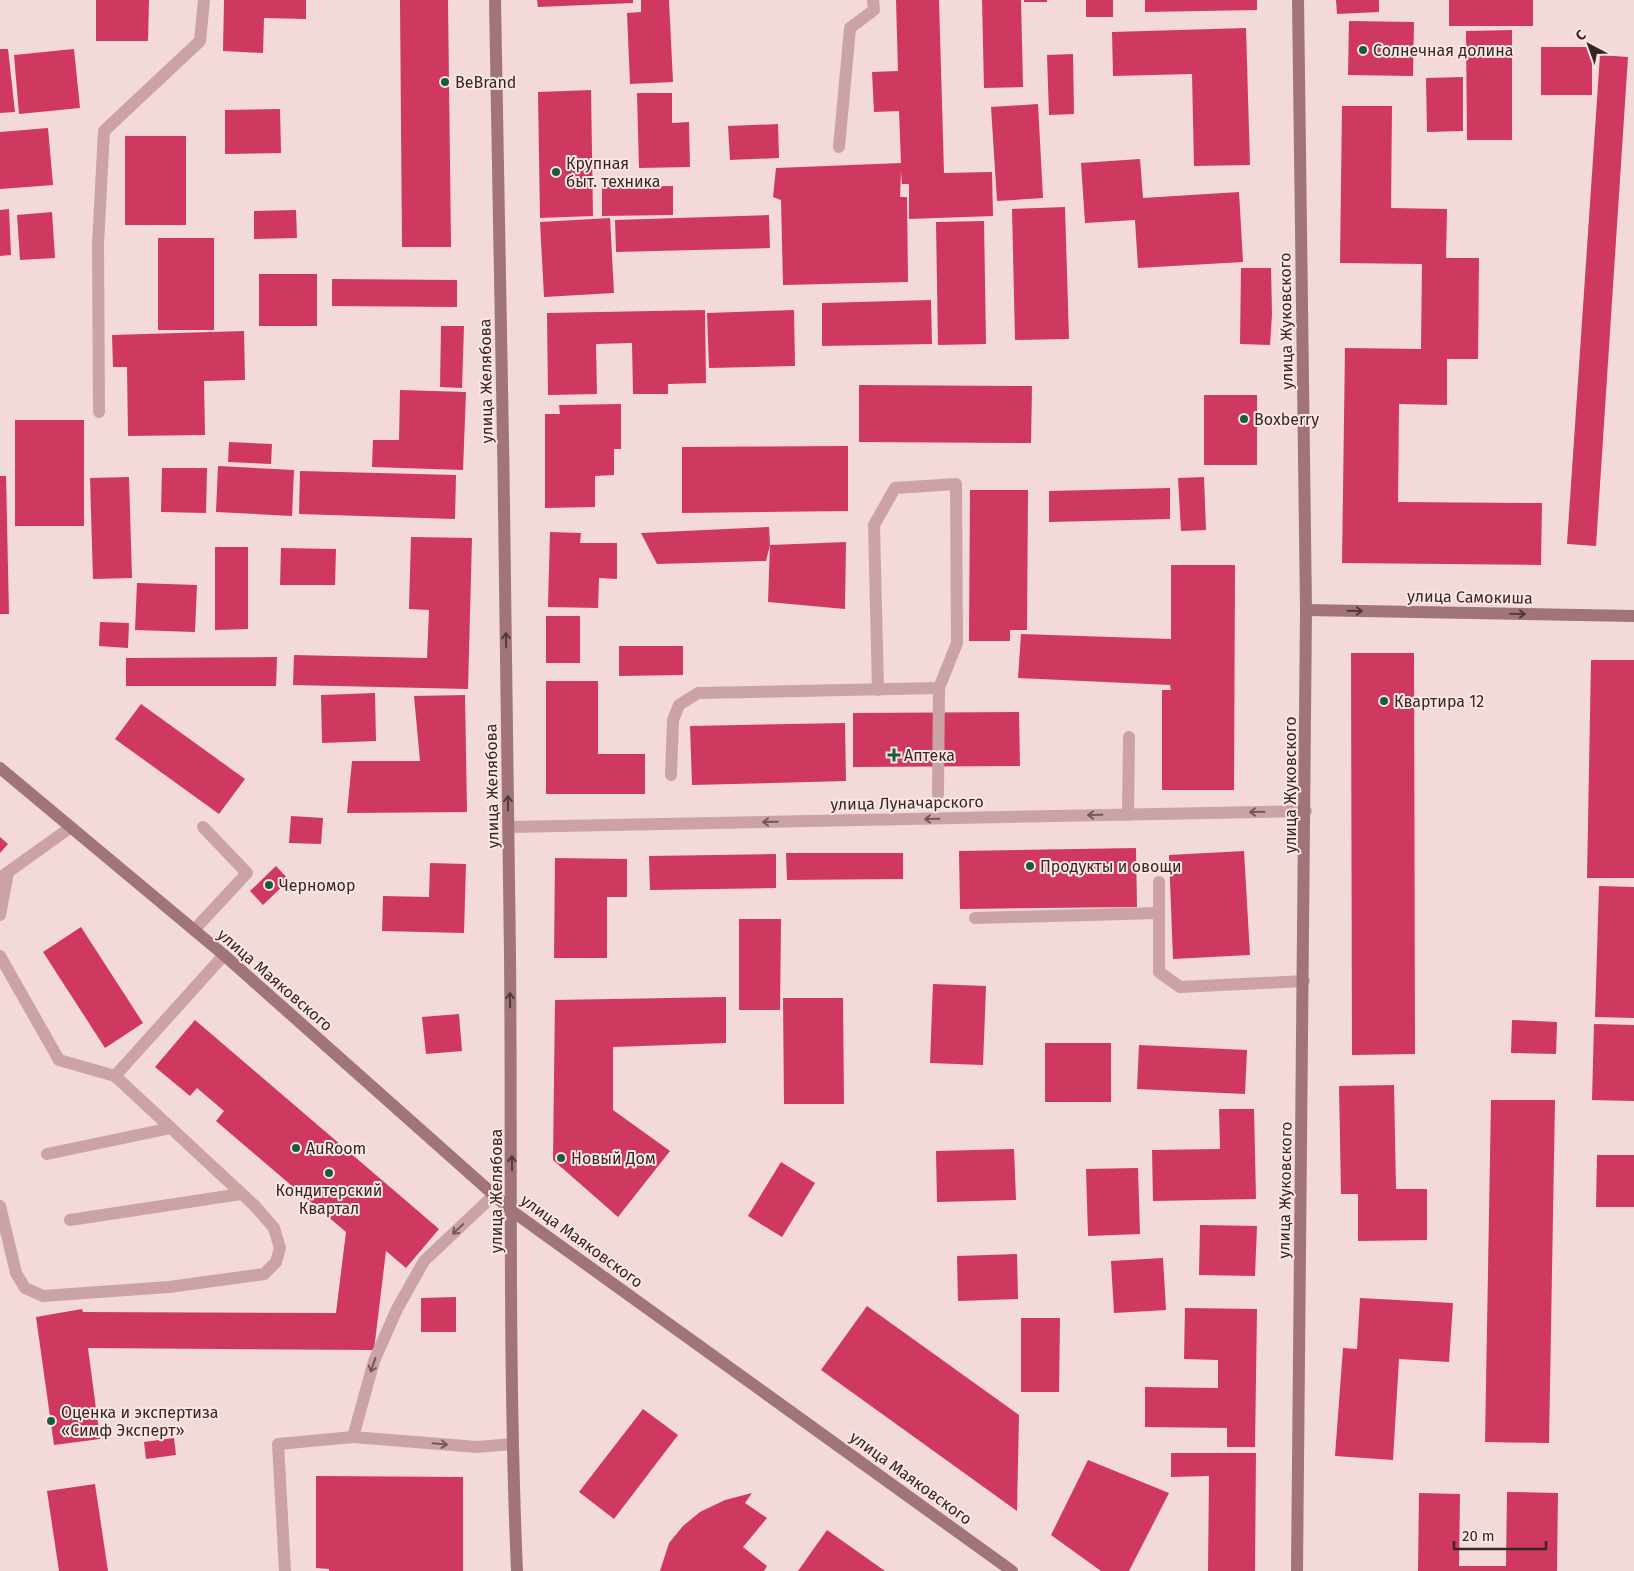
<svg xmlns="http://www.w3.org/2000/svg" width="1634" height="1571" viewBox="0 0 1634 1571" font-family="'Fira Sans',sans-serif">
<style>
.building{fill:#d0395f}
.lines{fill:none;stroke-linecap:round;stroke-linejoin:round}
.service{stroke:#cca3a5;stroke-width:12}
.minor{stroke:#cca3a5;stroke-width:12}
.secondary{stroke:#a0747a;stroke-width:12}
.oneway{stroke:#503a3d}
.oneway2{stroke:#72585b}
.poi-dot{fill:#185b3e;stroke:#fbe6e4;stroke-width:2}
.labels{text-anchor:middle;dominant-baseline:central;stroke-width:4;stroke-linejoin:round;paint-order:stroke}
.poi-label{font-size:16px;fill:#362629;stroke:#fbe6e4;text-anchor:start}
.street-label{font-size:16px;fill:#362629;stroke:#fbe6e4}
</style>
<rect width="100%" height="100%" fill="#f3d9d8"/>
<g class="building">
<path d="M96,0h53l-1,41h-52z"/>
<path d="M224,0h82v19l-42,-1 -1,35 -40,-2z"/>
<path d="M400,0h48l3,247h-49z"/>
<path d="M537,0h96v3l-95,4z"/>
<path d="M641,0h28l4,82 -43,2 -3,-71 14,-1z"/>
<path d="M896,0h43l5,173 48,-1 1,44 -84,3v-35h-7l-1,-13 -1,26h7l1,85 -125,3 -2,-85 -8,-3 3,-29 125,-5 -2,-52 -25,1 -2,-40 26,-1z"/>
<path d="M982,0h39l2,87 -39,1z"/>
<rect x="1024" y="0" width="23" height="2"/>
<rect x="1086" y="0" width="27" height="17"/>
<path d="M1145,0h112v10l-112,2z"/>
<path d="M1336,0h43v12l-42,2z"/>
<rect x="1449" y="0" width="84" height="26"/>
<path d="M1349,21l65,1 -1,54 -65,-1z"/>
<path d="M1246,28l4,137 -56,1 -2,-92 -79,2 -1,-44z"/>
<path d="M1512,30v110h-45l-1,-109z"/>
<rect x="1541" y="47" width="51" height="48"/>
<path d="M0,49h8l7,63 -15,1z"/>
<path d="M74,49l6,59 -61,6 -5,-59z"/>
<path d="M1073,54l1,60 -25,1 -2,-60z"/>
<path d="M1600,55l28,2 -32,489 -29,-2z"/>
<path d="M1463,77v54l-36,1 -1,-54z"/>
<path d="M591,90l2,126 -53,2 -2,-126z"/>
<path d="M637,93h35v30l17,-1 1,45 -51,1z"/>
<path d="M1038,104l5,94 -46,3 -6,-94z"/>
<path d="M1342,106h50l-1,102 56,1 -1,49h33l-1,101h-31v46l-48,-1 -1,98 144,1 -1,62 -199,-2 3,-215 76,1 1,-85 -82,-1z"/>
<path d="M280,109l1,44 -56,1v-44z"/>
<path d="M778,124l1,34 -49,2 -2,-34z"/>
<path d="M48,128l5,57 -53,4v-57z"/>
<rect x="125" y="136" width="61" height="89"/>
<path d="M1140,159l3,39 96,-6 4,70 -105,6 -3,-48 -50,3 -4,-60z"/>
<path d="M673,186v29l-71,1v-29z"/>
<path d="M1065,207l4,132 -54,1 -3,-131z"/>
<path d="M9,209l2,46 -11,1v-46z"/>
<path d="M296,210l1,28 -43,1v-28z"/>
<path d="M52,212l3,46 -35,2 -3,-45z"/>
<path d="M769,215l1,33 -154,4 -1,-32z"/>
<path d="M610,218l4,75 -70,4 -4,-75z"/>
<path d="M984,221l2,123 -48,1 -2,-123z"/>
<rect x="158" y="238" width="56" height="92"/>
<path d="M1241,268h30l1,46 -2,31 -30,-1z"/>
<rect x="259" y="274" width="58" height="52"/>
<path d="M332,279l125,1v27l-125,-1z"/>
<path d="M931,300l1,44 -110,2v-43z"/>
<path d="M705,310l1,73 -38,1v10h-35l-1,-51 -36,1 1,50 -49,1 -1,-82z"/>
<path d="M794,310l1,56 -86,2 -2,-55z"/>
<path d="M441,326h23l-2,62 -22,-1z"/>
<path d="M244,331l1,49 -41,1 1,54 -77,1 -1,-69h-14l-1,-32z"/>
<path d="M859,385l173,1 -1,57 -172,-1z"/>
<path d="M400,390l66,2 -3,78 -91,-3 1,-27h26z"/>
<rect x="1204" y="395" width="53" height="70"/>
<path d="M621,404v45h-7v26l-19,1v31l-50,1v-94h15l-1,-9z"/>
<rect x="15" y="420" width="69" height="106"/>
<path d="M229,442l43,2 -1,20 -43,-2z"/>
<path d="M848,446v65l-166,2v-66z"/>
<path d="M218,466l76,4 -2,46 -76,-4z"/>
<path d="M162,468h45l-1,45 -45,-1z"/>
<path d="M300,471l156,4 -1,44 -156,-5z"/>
<path d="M0,476h6l3,138h-9z"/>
<path d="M129,477l3,101 -39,1 -3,-101z"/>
<path d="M1204,477l2,53 -25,1 -3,-53z"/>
<path d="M1170,488v31l-121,3v-31z"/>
<path d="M970,490h58l-1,140h-17v11h-41z"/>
<path d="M769,527l1,18 -4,16 -109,3 -16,-31z"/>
<path d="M550,532l31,1 -1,10h37v36l-18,-1 -1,30 -50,-1z"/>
<path d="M411,537l61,1 -4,151 -175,-4 1,-30 133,3 2,-48 -20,-1z"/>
<path d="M846,542l-1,67 -77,-7 2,-57z"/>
<path d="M215,547h33v82l-33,1z"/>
<path d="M281,548l55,1 -1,36h-55z"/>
<path d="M1171,565h64l-1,225h-72v-100h9l-1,-5 -152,-7 3,-44 150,5z"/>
<path d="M137,583l60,2 -2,47 -60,-2z"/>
<rect x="546" y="616" width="34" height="47"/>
<path d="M100,622l29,1 -1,25 -29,-2z"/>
<path d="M619,646h64v29l-64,1z"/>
<path d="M1351,653h63l1,401 -63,1z"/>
<path d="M277,657l-1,29h-150v-28z"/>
<path d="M1591,660h43v218h-47z"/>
<path d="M546,681h52v73h47v40h-99z"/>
<path d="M375,693l1,48 -54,2 -1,-48z"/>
<path d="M465,695l2,117 -120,1 5,-52h68l-6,-65z"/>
<path d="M141,704l104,75 -26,35 -104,-75z"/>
<path d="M1019,712l1,54 -167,1v-54z"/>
<path d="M845,723l1,58 -154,4 -2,-59z"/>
<path d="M291,816l32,2 -2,26 -32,-1z"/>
<path d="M0,837l8,7 -8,9z"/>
<path d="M1136,848l1,59 -177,2 -1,-58z"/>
<path d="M1244,851l6,104 -77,4 -4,-104z"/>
<path d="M786,853h117v26l-116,1z"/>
<path d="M776,854v34l-126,2 -1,-34z"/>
<path d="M555,858l72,1v38h-20v61h-53z"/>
<path d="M430,863l36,1 -2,69 -82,-2 1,-35 46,1z"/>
<path d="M276,866l13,14 -26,25 -13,-14z"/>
<path d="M1599,886l35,1v131l-39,-1z"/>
<path d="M739,919h42l-1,91h-41z"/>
<path d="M81,927l62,96 -38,25 -62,-96z"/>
<path d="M933,984l53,2 -3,79 -53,-2z"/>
<path d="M726,997v46l-113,4v63l57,41 -52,66 -65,-57 2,-160z"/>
<path d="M783,998h60l1,106h-60z"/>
<path d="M459,1014l3,37 -36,3 -4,-37z"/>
<path d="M195,1020l244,209 -33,39 -20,-17 -12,99 -286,-2 12,91 -46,6 -18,-128 46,-8 1,3 253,1 10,-81 -130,-111 8,-10 -27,-23 -7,8 -35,-29z"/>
<path d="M1512,1020l45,2 -1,32 -45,-1z"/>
<path d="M1594,1024l40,1v76l-42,-1z"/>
<rect x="1045" y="1043" width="66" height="59"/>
<path d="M1139,1045l108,5 -2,44 -108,-5z"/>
<path d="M1394,1085l2,104h31v51l-69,1v-47h-17l-2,-108z"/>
<path d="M1491,1100h64l-6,343 -64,-1z"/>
<path d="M1219,1109h35l2,90 -103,2 -1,-51 68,-1z"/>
<path d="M1014,1149l2,51 -79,2 -1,-51z"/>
<path d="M1597,1155h37v52h-38z"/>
<path d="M781,1162l34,21 -33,54 -34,-21z"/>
<path d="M1138,1168l2,66 -52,2 -2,-67z"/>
<path d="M1200,1225l57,1 -2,50 -56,-1z"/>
<path d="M1017,1254l1,45 -60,2 -1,-45z"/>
<path d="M1163,1258l3,52 -52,3 -3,-52z"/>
<path d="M456,1297v35h-35v-34z"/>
<path d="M1360,1298l93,5 -4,59 -50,-3 -6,101 -58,-4 8,-108 14,1z"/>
<path d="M867,1306l152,109 -2,96 -196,-141z"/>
<path d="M1185,1308l72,1 -2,138h-28v-19l-82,-1v-40l73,1v-28l-34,-1z"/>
<path d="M1021,1318h39l-1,74h-38z"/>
<path d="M643,1409l35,26 -64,84 -35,-27z"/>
<path d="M174,1438l2,17 -30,4 -2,-17z"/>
<path d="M1171,1453h85l-1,118h-47l1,-95 -38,1z"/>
<path d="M1088,1460l81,33 -40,78h-28l-50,-36z"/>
<path d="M316,1476l147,1v94h-134v-2l-13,-1z"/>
<path d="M95,1484l13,87h-49l-12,-80z"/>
<path d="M1507,1492l51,1 -1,78h-139l1,-78 41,1 -1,72h47z"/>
<path d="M752,1493l-7,10 22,15 -24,29 24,19 -3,5h-104l9,-28 14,-17 17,-14 25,-12z"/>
<path d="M827,1530l58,41h-87z"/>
</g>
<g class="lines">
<g class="service">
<path d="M839,147l11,-119 24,-18 -1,-10"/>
<path d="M99,412l-1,-168 6,-113 96,-90 4,-41"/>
<path d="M878,690l-4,-165 21,-37 61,-4 1,159 -18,45 -1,106"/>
<path d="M671,775l2,-55 6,-15 19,-12 241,-5"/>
<path d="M1128,815l1,-78"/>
<path d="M0,878l71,-51"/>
<path d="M1159,882v90l21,15 124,-6"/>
<path d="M0,915l8,-42"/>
<path d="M975,918l184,-5"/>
<path d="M194,930l53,-57 -44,-46"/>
<path d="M0,956l59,104 56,16"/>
<path d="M47,1154l124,-26"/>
<path d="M494,1195l-70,66 -27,48 -23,52 -21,76 124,10 35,-3"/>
<path d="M0,1206l16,67 9,15 18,8 126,-9 95,-13 12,-12 4,-14 -6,-20 -19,-22 -140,-130 109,-121"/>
<path d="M70,1220l171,-26"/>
<path d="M285,1571l-7,-127 75,-7"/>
</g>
<path class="minor" d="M509,827l797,-16"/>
<g class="secondary">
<path d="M495,0c6,318 12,637 15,955 2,205 -2,411 7,616"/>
<path d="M1306,610l328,6"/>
<path d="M0,768l224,187 288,256 500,360"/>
<path d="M1297,1571l9,-961 -8,-610"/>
</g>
</g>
<defs><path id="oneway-shaft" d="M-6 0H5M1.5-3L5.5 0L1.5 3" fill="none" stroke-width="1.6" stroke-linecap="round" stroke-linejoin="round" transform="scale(1.25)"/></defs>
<g class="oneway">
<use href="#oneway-shaft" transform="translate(1355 611) rotate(1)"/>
<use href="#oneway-shaft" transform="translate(1518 614) rotate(1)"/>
<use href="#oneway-shaft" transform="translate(506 640) rotate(-91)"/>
<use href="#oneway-shaft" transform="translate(508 803) rotate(-91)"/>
<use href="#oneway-shaft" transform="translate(510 1000) rotate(-91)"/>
<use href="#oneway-shaft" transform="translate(512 1163) rotate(-91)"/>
</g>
<g class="oneway2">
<use href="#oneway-shaft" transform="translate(1257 812) rotate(179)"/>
<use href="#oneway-shaft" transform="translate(1095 815) rotate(179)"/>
<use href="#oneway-shaft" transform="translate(932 819) rotate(179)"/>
<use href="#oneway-shaft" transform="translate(770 822) rotate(179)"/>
<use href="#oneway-shaft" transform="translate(458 1229) rotate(137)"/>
<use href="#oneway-shaft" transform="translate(373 1365) rotate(109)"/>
<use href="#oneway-shaft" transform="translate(440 1444) rotate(5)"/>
</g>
<g class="poi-dot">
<circle cx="1363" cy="50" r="5"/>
<circle cx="445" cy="82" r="5"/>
<circle cx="556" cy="172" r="5"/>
<circle cx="1244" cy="419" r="5"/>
<circle cx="1384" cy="701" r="5"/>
<path d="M891.5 747.5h5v5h5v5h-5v5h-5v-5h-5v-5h5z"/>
<circle cx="1030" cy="866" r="5"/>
<circle cx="269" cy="885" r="5"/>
<circle cx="296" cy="1148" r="5"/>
<circle cx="561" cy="1158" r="5"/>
<circle cx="329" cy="1173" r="5"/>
<circle cx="51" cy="1421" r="5"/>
</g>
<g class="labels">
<g class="poi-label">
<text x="1373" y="50">Солнечная долина</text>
<text x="455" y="82">BeBrand</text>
<text x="566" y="163">Крупная<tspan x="566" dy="18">быт. техника</tspan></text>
<text x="1254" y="419">Boxberry</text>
<text x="1394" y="701">Квартира 12</text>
<text x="904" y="755">Аптека</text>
<text x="1040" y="866">Продукты и овощи</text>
<text x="279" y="885">Черномор</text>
<text x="306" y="1148">AuRoom</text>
<text x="571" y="1158">Новый Дом</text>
<text x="329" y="1190" text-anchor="middle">Кондитерский<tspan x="329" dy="18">Квартал</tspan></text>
<text x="61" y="1412">Оценка и экспертиза<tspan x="61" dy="18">«Симф Эксперт»</tspan></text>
</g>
<g class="street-label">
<text transform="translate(1286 321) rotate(-91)">улица Жуковского</text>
<text transform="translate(486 381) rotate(-91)">улица Желябова</text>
<text transform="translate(1470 597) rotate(1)">улица Самокиша</text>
<text transform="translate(1290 785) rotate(-90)">улица Жуковского</text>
<text transform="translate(492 786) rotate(-91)">улица Желябова</text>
<text transform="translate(907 803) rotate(-1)">улица Луначарского</text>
<text transform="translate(275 980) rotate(41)">улица Маяковского</text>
<text transform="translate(1285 1190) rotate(-89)">улица Жуковского</text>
<text transform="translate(496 1191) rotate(-90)">улица Желябова</text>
<text transform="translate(582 1241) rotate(36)">улица Маяковского</text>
<text transform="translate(911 1478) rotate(36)">улица Маяковского</text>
</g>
</g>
<g transform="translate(1589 45) rotate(319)" stroke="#fbe6e4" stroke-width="4" paint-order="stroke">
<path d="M0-4L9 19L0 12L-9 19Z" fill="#362629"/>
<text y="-8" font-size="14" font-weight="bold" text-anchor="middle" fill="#362629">С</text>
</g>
<path d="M1454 1541v8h92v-8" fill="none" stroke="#362629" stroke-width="2.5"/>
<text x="1462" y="1541" font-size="15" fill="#362629" stroke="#fbe6e4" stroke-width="4" paint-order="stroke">20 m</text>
</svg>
